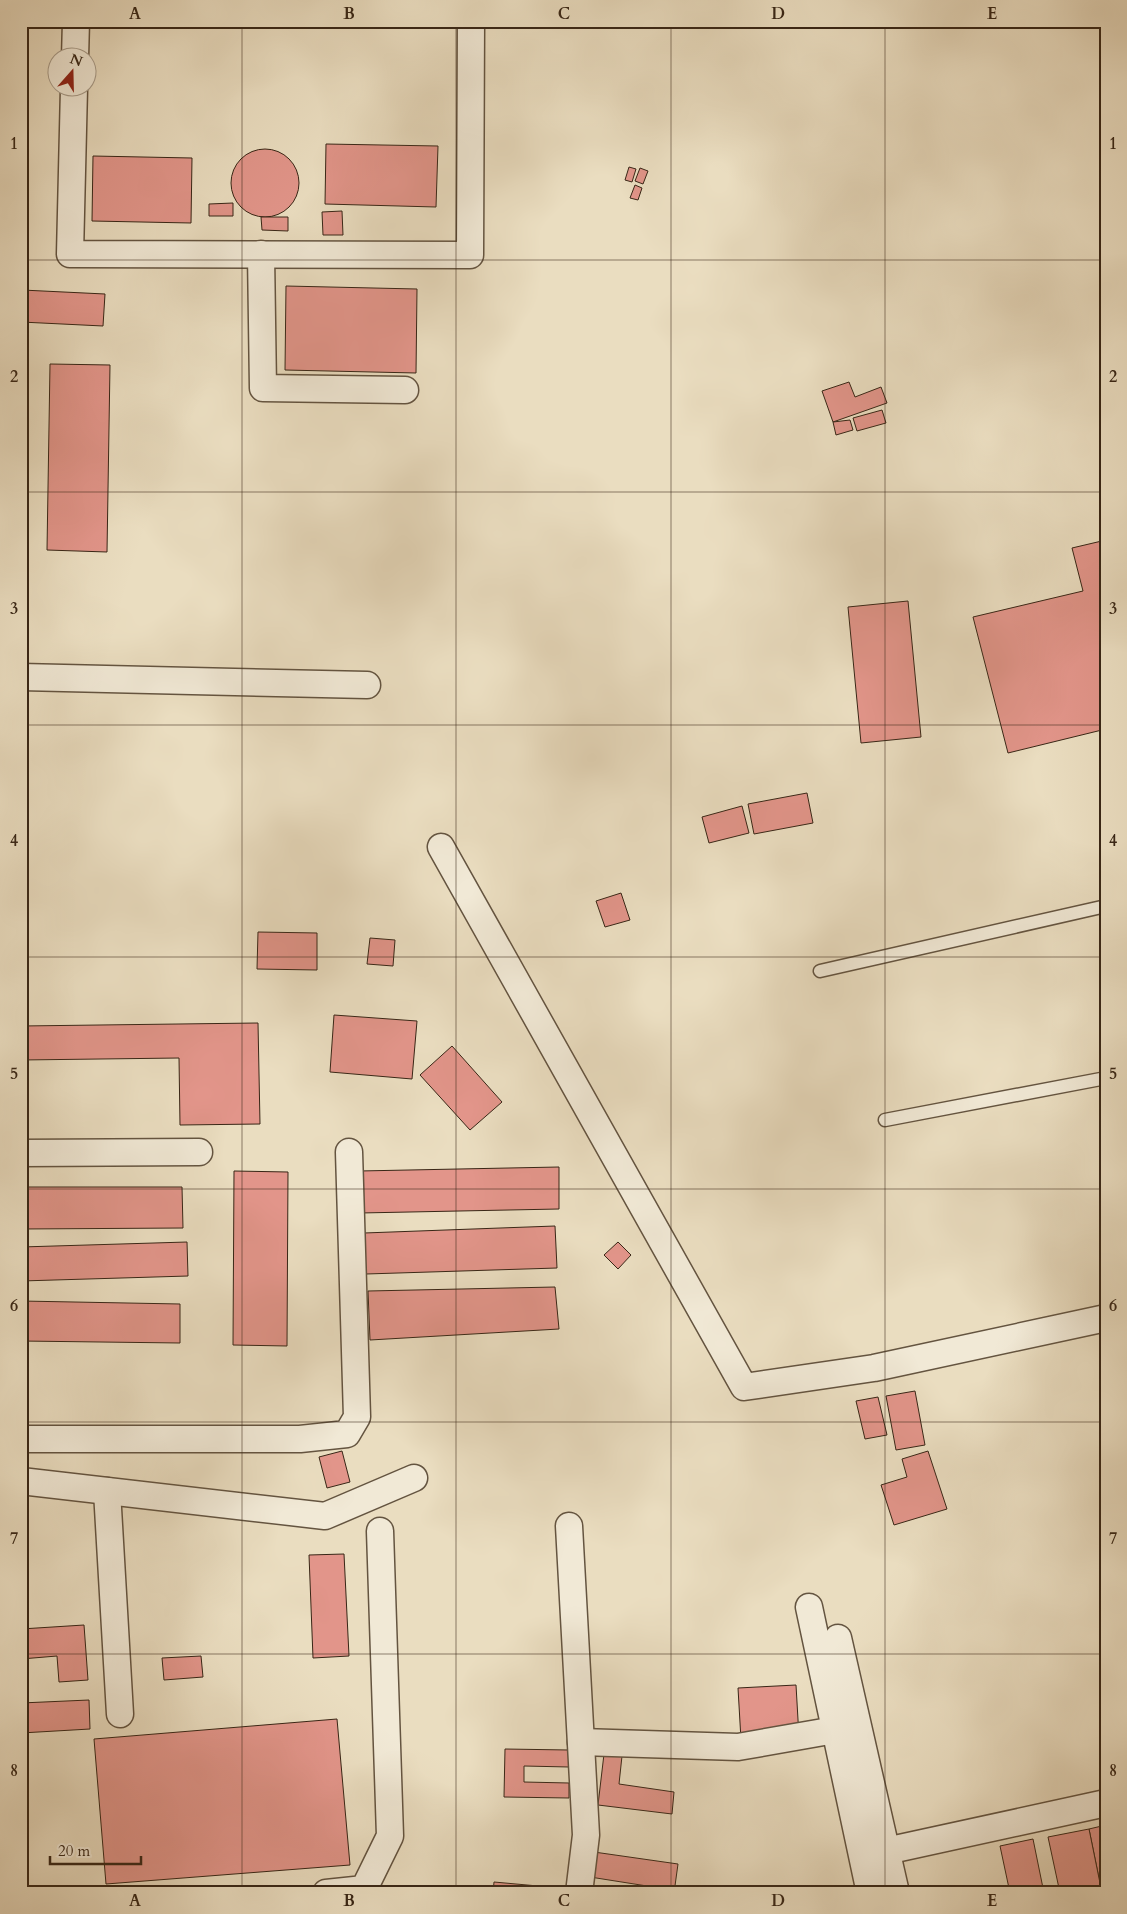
<svg xmlns="http://www.w3.org/2000/svg" width="1127" height="1914" viewBox="0 0 1127 1914" font-family="Cardo,serif">
<style>
.building{fill:#e2958a;stroke:#382616}
.lines{fill:none;stroke-linecap:round;stroke-linejoin:round}
.service-casing{stroke:#645440;stroke-width:15}
.minor-casing{stroke:#645440;stroke-width:29}
.service{stroke:#f1e9d6;stroke-width:12}
.minor{stroke:#f1e9d6;stroke-width:26}
.grid{fill:none;stroke:#382616;stroke-width:1;stroke-opacity:0.55}
.neatline{fill:none;stroke:#382616;stroke-width:2}
.grid-label{font-size:16px;text-anchor:middle;font-weight:bold;fill:#382616}
</style>
<rect width="100%" height="100%" fill="#eaddc0"/>
<filter id="stains"><feTurbulence type="fractalNoise" baseFrequency=".004" numOctaves="4"/><feColorMatrix values="0 0 0 0 .2 0 0 0 0 .09 0 0 0 0 .02 0 0 0 .5 -.17"/></filter>
<radialGradient id="worn" r=".72"><stop offset=".6" stop-color="#630" stop-opacity="0"/><stop offset="1" stop-color="#630" stop-opacity=".3"/></radialGradient>
<g class="building">
<path d="M326,144l112,2 -2,61 -111,-3z"/>
<circle cx="265" cy="183" r="34"/>
<path d="M93,156l99,2 -1,65 -99,-2z"/>
<path d="M629,167l7,2 -4,13 -7,-2z"/>
<path d="M640,168l8,3 -5,13 -8,-3z"/>
<path d="M635,185l7,3 -4,12 -8,-2z"/>
<path d="M233,203v13h-24v-12z"/>
<path d="M342,211l1,24h-20l-1,-23z"/>
<path d="M261,217h27v14l-26,-1z"/>
<path d="M286,286l131,3 -1,84 -131,-3z"/>
<path d="M22,290l83,4 -2,32 -82,-4z"/>
<path d="M50,364l60,1 -3,187 -60,-2z"/>
<path d="M849,382l6,15 26,-10 6,16 -54,19 -11,-31z"/>
<path d="M882,410l4,13 -29,8 -4,-13z"/>
<path d="M850,420l3,10 -17,5 -3,-13z"/>
<path d="M1106,540v189l-98,24 -35,-136 110,-26 -11,-43z"/>
<path d="M908,601l13,136 -60,6 -13,-136z"/>
<path d="M807,793l6,30 -59,11 -6,-30z"/>
<path d="M742,806l7,27 -40,10 -7,-26z"/>
<path d="M621,893l9,27 -25,7 -9,-26z"/>
<path d="M258,932l59,1v37l-60,-1z"/>
<path d="M370,938l25,2 -2,26 -26,-2z"/>
<path d="M334,1015l83,6 -5,58 -82,-7z"/>
<path d="M258,1023l2,101 -80,1 -1,-67 -158,2v-34z"/>
<path d="M452,1046l50,56 -32,28 -50,-55z"/>
<path d="M559,1167v42l-199,4 -1,-42z"/>
<path d="M234,1171l54,1 -1,174 -54,-1z"/>
<path d="M21,1187h161l1,41 -162,1z"/>
<path d="M555,1226l2,42 -191,6 -2,-41z"/>
<path d="M187,1242l1,34 -167,5v-34z"/>
<path d="M618,1242l13,13 -13,14 -14,-14z"/>
<path d="M555,1287l4,42 -189,11 -2,-49z"/>
<path d="M21,1301l159,3v39l-159,-2z"/>
<path d="M915,1391l10,54 -29,5 -10,-54z"/>
<path d="M878,1397l9,38 -22,4 -9,-38z"/>
<path d="M342,1451l8,31 -23,6 -8,-31z"/>
<path d="M928,1451l19,58 -53,16 -13,-40 26,-8 -5,-18z"/>
<path d="M344,1554l5,102 -36,2 -4,-103z"/>
<path d="M84,1625l4,55 -29,2 -2,-26 -36,3v-30z"/>
<path d="M201,1656l2,21 -39,3 -2,-22z"/>
<path d="M796,1685l3,52 -58,3 -3,-52z"/>
<path d="M89,1700l1,29 -69,4v-30z"/>
<path d="M337,1719l13,146 -244,19 -12,-145z"/>
<path d="M505,1749l64,1v17l-45,-1v16l45,1v15l-65,-1z"/>
<path d="M604,1754l18,2 -3,28 55,8 -2,22 -74,-9z"/>
<path d="M1106,1825v68h-4l-13,-64z"/>
<path d="M1089,1829l13,64h-42l-12,-56z"/>
<path d="M1033,1839l11,54h-34l-10,-47z"/>
<path d="M594,1852l84,12 -4,29h-28l1,-7 -57,-9z"/>
<path d="M494,1882l44,4 -1,7h-44z"/>
</g>
<g class="lines">
<defs>
<g id="service">
<path d="M820,971l286,-65"/>
<path d="M885,1120l221,-42"/>
</g>
<g id="minor">
<path d="M75,58l1,-37"/>
<path d="M74,88l-4,166 400,1 1,-234"/>
<path d="M261,254l2,134 142,2"/>
<path d="M21,677l346,8"/>
<path d="M441,847l303,540 130,-19 232,-50"/>
<path d="M21,1153l178,-1"/>
<path d="M21,1439h279l47,-5 10,-17 -8,-265"/>
<path d="M21,1481l304,35 89,-38"/>
<path d="M107,1491l13,223"/>
<path d="M569,1526l17,309 -7,58"/>
<path d="M809,1607l61,286"/>
<path d="M838,1638l58,255"/>
<path d="M581,1742l157,5 97,-17"/>
<path d="M886,1851l220,-48"/>
<path d="M326,1893l38,-4 26,-53 -10,-305"/>
</g>
</defs>
<use href="#service" class="service-casing"/>
<use href="#minor" class="minor-casing"/>
<use href="#service" class="service"/>
<use href="#minor" class="minor"/>
</g>
<path class="grid" d="M242,21v1872M456,21v1872M671,21v1872M885,21v1872M21,260h1085M21,492h1085M21,725h1085M21,957h1085M21,1189h1085M21,1422h1085M21,1654h1085"/>
<rect width="1127" height="1914" fill="none" stroke="#eaddc0" stroke-width="55"/>
<g transform="translate(72 72) rotate(20)"><circle r="24" fill="#f1e9d6" stroke="#a79b89"/>
<path d="M0-4L9 19L0 12L-9 19Z" fill="#8f2418"/>
<text y="-8" font-size="14" font-weight="bold" text-anchor="middle" fill="#382616">N</text>
</g>
<path d="M50 1856v8h91v-8" fill="none" stroke="#382616" stroke-width="2.5"/>
<text x="58" y="1856" font-size="15" fill="#382616" stroke="#f1e9d6" stroke-width="4" paint-order="stroke">20 m</text>
<rect x="28" y="28" width="1072" height="1858" class="neatline"/>
<g class="grid-label">
<text x="135" y="19">A</text>
<text x="349" y="19">B</text>
<text x="564" y="19">C</text>
<text x="778" y="19">D</text>
<text x="992" y="19">E</text>
<text x="14" y="149">1</text>
<text x="1113" y="149">1</text>
<text x="14" y="382">2</text>
<text x="1113" y="382">2</text>
<text x="14" y="614">3</text>
<text x="1113" y="614">3</text>
<text x="14" y="846">4</text>
<text x="1113" y="846">4</text>
<text x="14" y="1079">5</text>
<text x="1113" y="1079">5</text>
<text x="14" y="1311">6</text>
<text x="1113" y="1311">6</text>
<text x="14" y="1544">7</text>
<text x="1113" y="1544">7</text>
<text x="14" y="1776">8</text>
<text x="1113" y="1776">8</text>
<text x="135" y="1906">A</text>
<text x="349" y="1906">B</text>
<text x="564" y="1906">C</text>
<text x="778" y="1906">D</text>
<text x="992" y="1906">E</text>
</g>
<rect width="100%" height="100%" filter="url(#stains)"/>
<rect width="100%" height="100%" fill="url(#worn)"/>
</svg>
